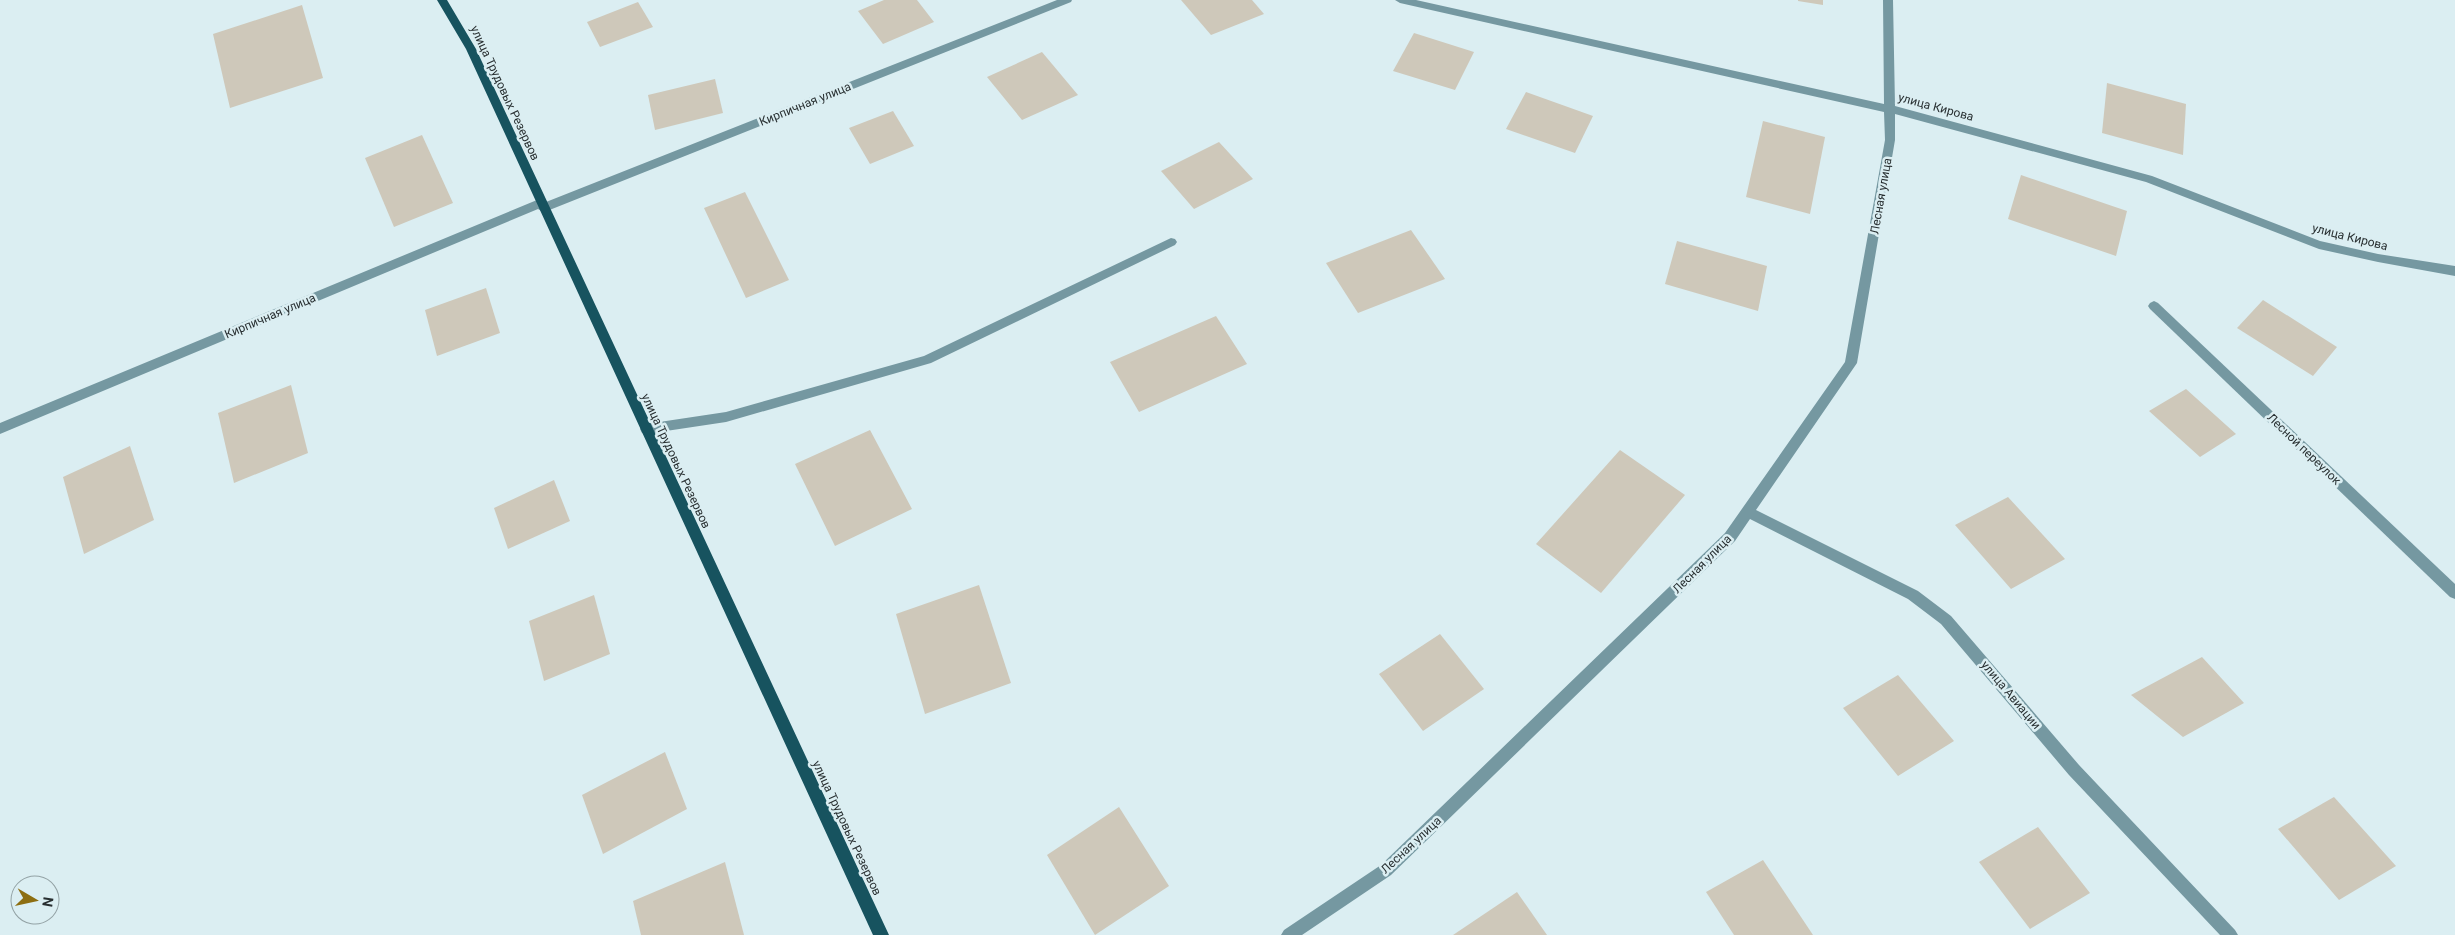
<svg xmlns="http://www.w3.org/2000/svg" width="2455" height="935" font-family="Roboto,sans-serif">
	<rect width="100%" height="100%" fill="#dbeef2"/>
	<g fill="#cec8ba">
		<path d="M884 0H917L934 22 883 44 858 11Z"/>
		<path d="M1181 0H1252L1264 14 1211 35Z"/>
		<path d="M1798 0H1823V5L1798 1Z"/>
		<path d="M638 2 653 27 600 47 587 22Z"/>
		<path d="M302 5 323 78 230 108 213 34Z"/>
		<path d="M1414 33 1474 52 1455 90 1393 71Z"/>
		<path d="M1042 52 1078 95 1022 120 987 77Z"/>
		<path d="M715 79 723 113 655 130 648 95Z"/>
		<path d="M2107 83 2186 104 2183 155 2102 133Z"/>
		<path d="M1526 92 1593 116 1575 153 1506 129Z"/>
		<path d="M893 111 914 146 870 164 849 128Z"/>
		<path d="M1763 121 1825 137 1810 214 1746 197Z"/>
		<path d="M422 135 453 203 394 227 365 158Z"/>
		<path d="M1219 142 1253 179 1194 209 1161 171Z"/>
		<path d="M2021 175 2127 211 2116 256 2008 219Z"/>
		<path d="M745 192 789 280 746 298 704 208Z"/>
		<path d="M1411 230 1445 279 1358 313 1326 263Z"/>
		<path d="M1677 241 1767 266 1758 311 1665 284Z"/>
		<path d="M486 288 500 333 437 356 425 310Z"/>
		<path d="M2263 300 2337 347 2313 376 2237 328Z"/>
		<path d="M1216 316 1247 364 1139 412 1110 362Z"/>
		<path d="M291 385 308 453 234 483 218 413Z"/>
		<path d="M2186 389 2236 434 2200 457 2149 411Z"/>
		<path d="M870 430 912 509 835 546 795 464Z"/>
		<path d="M130 446 154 520 84 554 63 477Z"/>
		<path d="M1620 450 1685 495 1601 593 1536 544Z"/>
		<path d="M554 480 570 521 508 549 494 508Z"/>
		<path d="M2008 497 2065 559 2011 589 1955 525Z"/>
		<path d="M979 585 1011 683 925 714 896 614Z"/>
		<path d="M594 595 610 654 544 681 529 621Z"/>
		<path d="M1440 634 1484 689 1423 731 1379 674Z"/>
		<path d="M2202 657 2244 703 2183 737 2131 695Z"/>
		<path d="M1898 675 1954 741 1898 776 1843 708Z"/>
		<path d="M665 752 687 809 603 854 582 795Z"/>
		<path d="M2334 797 2396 866 2339 900 2278 829Z"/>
		<path d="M1119 807 1169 886 1095 935 1047 855Z"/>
		<path d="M2038 827 2090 893 2030 929 1979 862Z"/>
		<path d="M1763 860 1813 935H1734L1706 892Z"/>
		<path d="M725 862 744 935H641L633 901Z"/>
		<path d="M1517 892 1547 935H1453Z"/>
	</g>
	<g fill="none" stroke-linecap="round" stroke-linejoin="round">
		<g fill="#7598a1" fill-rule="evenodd">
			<path d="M1057 0H1072L1071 2 547 211 543 212 538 209 0 434V423L537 200 541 199 546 202Z"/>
			<path d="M1395 0H1416L1884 104 1883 0H1893L1895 106 2152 176 2320 241 2378 254 2455 266V276L2378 262 2319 249 2146 182 1895 114V140L1857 363 1756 510 1918 591 1951 616 2079 765 2235 930 2238 935H2220L2069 775 1941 624 1908 599 1750 519 1735 541 1391 875 1302 935H1281L1284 930 1381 865 1725 533 1845 362 1885 140 1884 112 1400 3Z"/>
			<path d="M1171 238 1175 239 1177 242 1175 245 931 363 726 422 646 434 642 433 640 429 642 425 646 424 726 412 924 356Z"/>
			<path d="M2154 301 2158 303 2455 584V599L2450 597 2150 309 2148 306 2150 303Z"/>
		</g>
		<path fill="#17535f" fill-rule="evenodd" d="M437 0H447L476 49 889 935H873L466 49Z"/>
	</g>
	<g text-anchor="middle" stroke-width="5" stroke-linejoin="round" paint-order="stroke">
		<g font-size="12" fill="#282f31" stroke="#dbeef2">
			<text transform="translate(505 93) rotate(65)" y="4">улица Трудовых Резервов</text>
			<text transform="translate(805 104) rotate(-22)" y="4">Кирпичная улица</text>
			<text transform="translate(1936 107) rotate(15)" y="4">улица Кирова</text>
			<text transform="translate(1881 196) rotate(-80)" y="4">Лесная улица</text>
			<text transform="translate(2350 237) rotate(14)" y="4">улица Кирова</text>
			<text transform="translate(270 316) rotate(-23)" y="4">Кирпичная улица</text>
			<text transform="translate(2304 449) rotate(44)" y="4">Лесной переулок</text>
			<text transform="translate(676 461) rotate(65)" y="4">улица Трудовых Резервов</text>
			<text transform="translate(1702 564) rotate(-45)" y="4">Лесная улица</text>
			<text transform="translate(2011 695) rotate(50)" y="4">улица Авиации</text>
			<text transform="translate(847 828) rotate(65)" y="4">улица Трудовых Резервов</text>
			<text transform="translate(1411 845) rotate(-43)" y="4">Лесная улица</text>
		</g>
	</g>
	<g transform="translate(35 900) rotate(99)"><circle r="24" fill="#dbeef2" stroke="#93a2a5"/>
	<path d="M0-4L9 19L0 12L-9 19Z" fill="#8d6e11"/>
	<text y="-8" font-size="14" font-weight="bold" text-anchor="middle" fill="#282f31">N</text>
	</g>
</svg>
